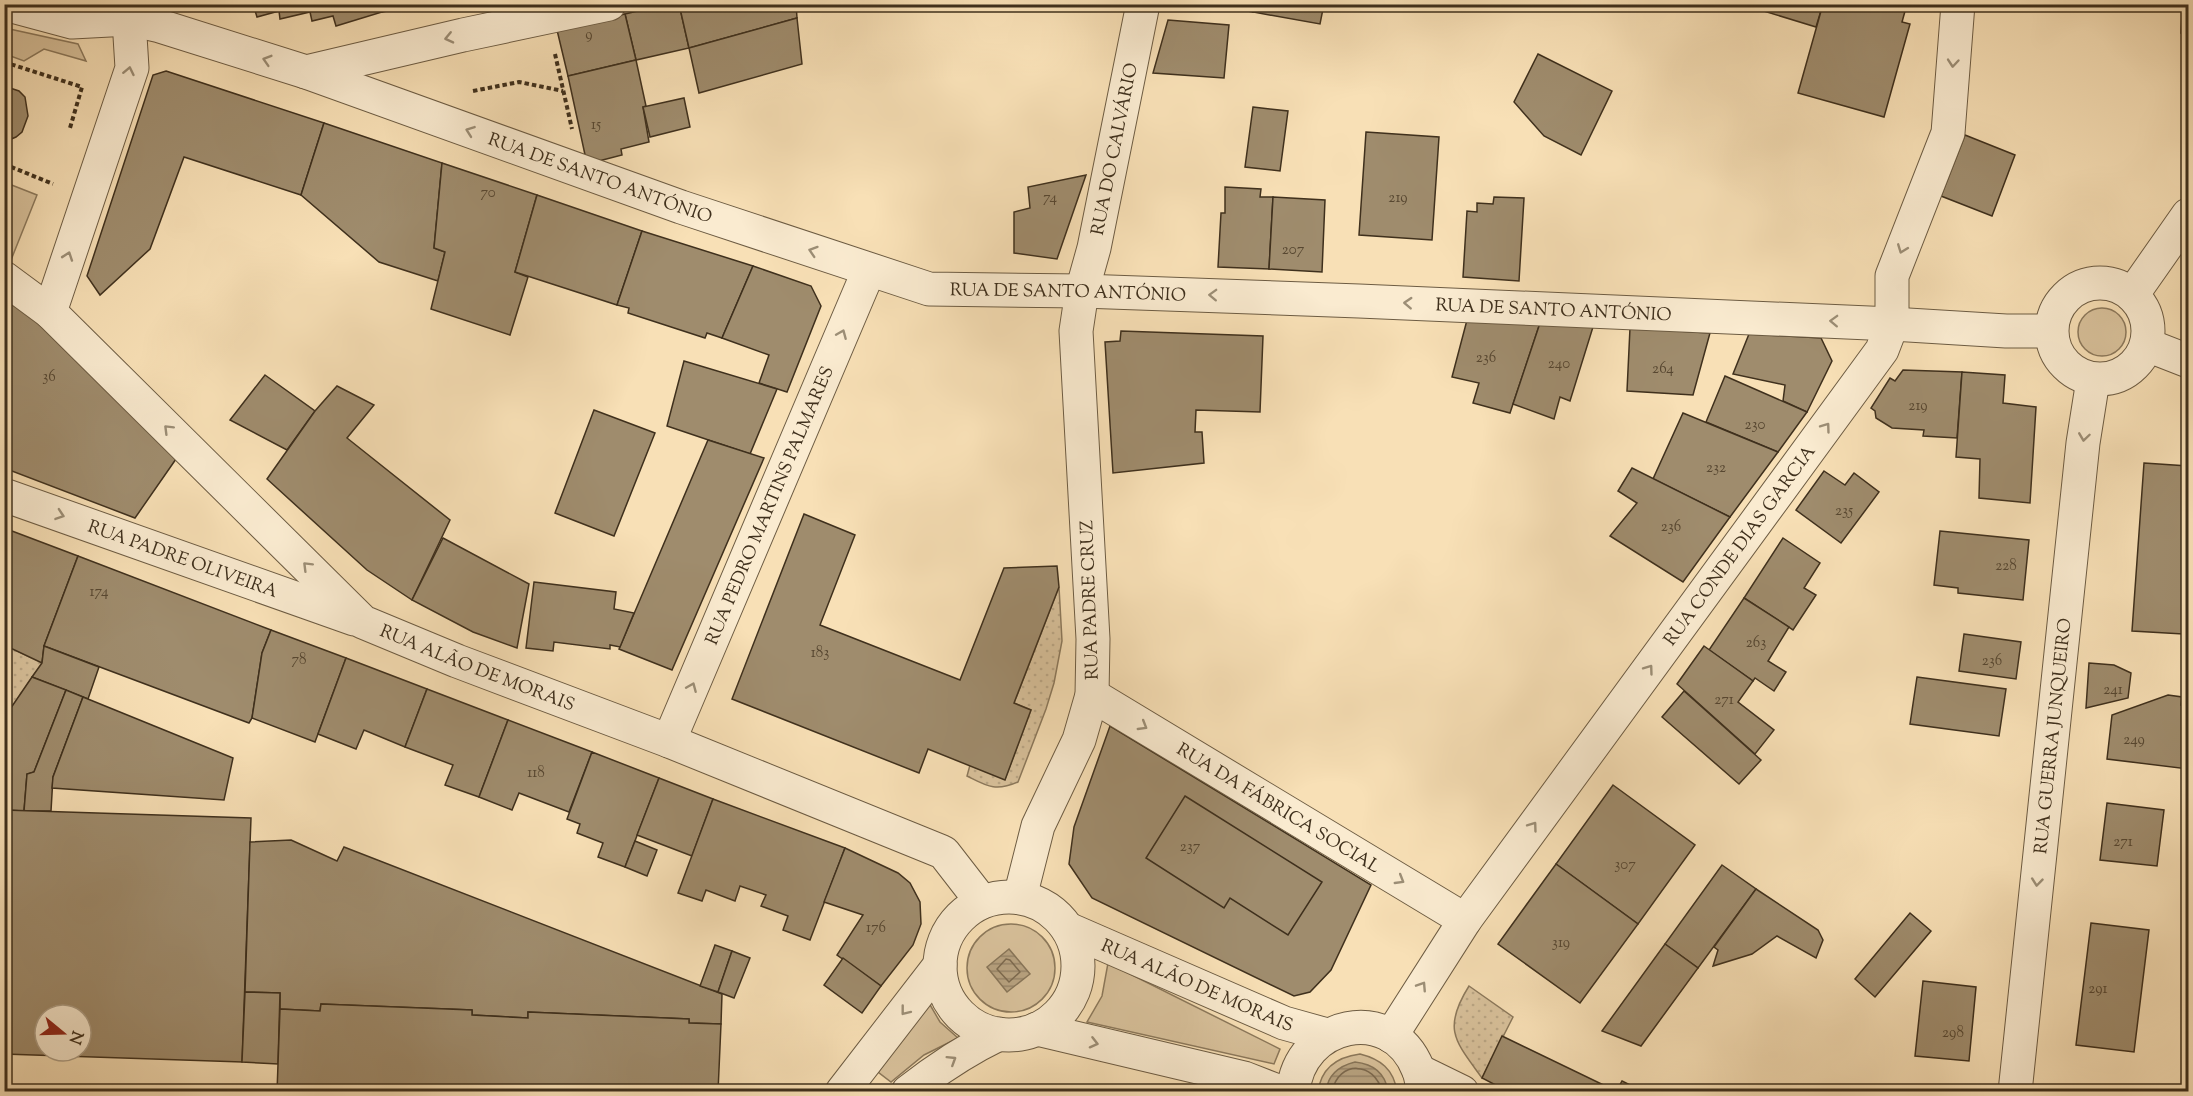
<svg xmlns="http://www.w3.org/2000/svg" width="2193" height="1096" font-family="'Sorts Mill Goudy',serif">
	<defs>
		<pattern id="garden-dots" width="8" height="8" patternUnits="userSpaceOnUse" patternTransform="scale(1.5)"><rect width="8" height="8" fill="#d9c29c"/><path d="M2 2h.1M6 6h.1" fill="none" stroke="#bba786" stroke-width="1.8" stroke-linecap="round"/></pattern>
		<pattern id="water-rules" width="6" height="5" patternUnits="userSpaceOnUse" patternTransform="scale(1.5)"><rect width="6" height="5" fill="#b9a482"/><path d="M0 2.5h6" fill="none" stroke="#98866a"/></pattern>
	</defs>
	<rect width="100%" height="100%" fill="#f8e0b6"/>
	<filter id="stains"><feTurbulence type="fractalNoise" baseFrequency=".00333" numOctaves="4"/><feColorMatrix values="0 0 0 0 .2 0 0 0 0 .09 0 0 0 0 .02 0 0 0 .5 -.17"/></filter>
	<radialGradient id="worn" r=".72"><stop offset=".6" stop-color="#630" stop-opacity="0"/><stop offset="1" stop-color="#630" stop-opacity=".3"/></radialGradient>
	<g fill="#d9c29c" stroke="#8c795c" stroke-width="1.5">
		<path d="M5 28 78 44 86 61 44 49 24 61 5 54Z"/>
		<path d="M4 182 37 195 9 265 5 262Z"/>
		<circle cx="2102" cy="332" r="24"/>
		<circle cx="1011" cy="968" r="44"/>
		<path d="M1108 963 1280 1049 1274 1064 1087 1022 1102 996Z"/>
		<path d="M929 1003 940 1022 958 1038 924 1055 891 1082 878 1072Z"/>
		<path d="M1360 1054C1380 1059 1394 1069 1397 1092H1318C1321 1068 1337 1057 1360 1054Z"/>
	</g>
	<g fill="url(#garden-dots)" stroke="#8c795c" stroke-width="1.5">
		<path d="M1059 587 1062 641 1054 683 1046 709 1018 782C995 792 987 786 967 776L970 765 1005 779 1031 710 1014 703Z"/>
		<path d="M5 645 42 663 5 718Z"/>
		<path d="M1469 986 1513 1017 1482 1078C1455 1041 1442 1029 1469 986Z"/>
	</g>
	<g fill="url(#water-rules)" stroke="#88765a" stroke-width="1.5">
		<path d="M1009 949 1030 974 1007 992 987 967Z"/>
		<path d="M1355 1062C1374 1064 1385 1073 1388 1091H1326C1328 1074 1339 1066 1355 1062Z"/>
	</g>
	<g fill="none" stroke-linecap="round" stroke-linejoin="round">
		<g stroke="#7c6a50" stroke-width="1.5">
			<path d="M1006 959 1010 960 1020 972 1009 982 997 969Z"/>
			<path d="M1332 1092C1338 1060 1375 1061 1382 1092"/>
		</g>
	</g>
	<g fill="#9f8c6d" stroke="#3f301d" stroke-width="1.5" fill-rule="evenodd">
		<path d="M253 4H381L382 12 336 26 333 16 312 21 310 12 280 19 279 11 257 17Z"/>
		<path d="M381 4H420L382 12Z"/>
		<path d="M667 4H679L689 48 636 60 625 14Z"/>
		<path d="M679 4H796L797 18 689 48Z"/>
		<path d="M1215 4H1254L1253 12Z"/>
		<path d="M1254 4H1324L1320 24 1253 12Z"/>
		<path d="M1741 4H1823L1816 27Z"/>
		<path d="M1823 4H1907L1902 22 1910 24 1884 117 1798 93Z"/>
		<path d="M2188 11V34L2181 33 2182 13Z"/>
		<path d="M625 14 636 60 568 76 557 30Z"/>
		<path d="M797 18 802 64 699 93 689 48Z"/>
		<path d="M1168 20 1229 25 1224 78 1153 73Z"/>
		<path d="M1538 54 1612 91 1581 155 1544 136 1514 102Z"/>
		<path d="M636 60 646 106 643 107 649 142 621 149 622 155 587 164 568 76Z"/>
		<path d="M166 71 324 123 301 195 184 157 150 249 100 295 87 276 153 75Z"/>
		<path d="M4 86 19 91 25 97 28 116 22 132 16 137 4 142Z"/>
		<path d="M684 98 690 127 650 137 643 107Z"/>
		<path d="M1253 107 1288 111 1280 171 1245 167Z"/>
		<path d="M324 123 442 163 434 248 445 252 438 281 379 262 301 195Z"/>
		<path d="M1366 132 1439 137 1432 240 1359 235Z"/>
		<path d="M1965 135 2015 155 1992 216 1941 196Z"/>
		<path d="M442 163 537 195 515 272 528 277 510 335 431 309 445 252 434 248Z"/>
		<path d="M1086 175 1057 259 1014 253V212L1030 208 1028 187Z"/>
		<path d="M1225 187 1261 189 1260 197H1273L1269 269 1218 267 1221 213H1225Z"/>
		<path d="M537 195 642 231 617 305 515 272Z"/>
		<path d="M1273 197 1325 200 1322 272 1269 269Z"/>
		<path d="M1494 197 1524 198 1519 281 1463 277 1467 211 1477 212V203L1493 204Z"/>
		<path d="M642 231 753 266 722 338 707 333 705 338 628 313 629 308 617 305Z"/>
		<path d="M753 266 811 286 821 306 787 392 759 383 769 355 722 338Z"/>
		<path d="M6 291 176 459 135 518 4 468V293Z"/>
		<path d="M1467 320 1540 323 1510 413 1473 403 1479 383 1452 377Z"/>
		<path d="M1540 323 1593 327 1570 401 1560 397 1554 419 1513 404Z"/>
		<path d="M1630 328 1710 333 1693 395 1627 391Z"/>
		<path d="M1121 331 1263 336 1260 412 1196 410 1195 432H1202L1204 463 1113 473 1105 342 1120 341Z"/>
		<path d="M1749 334 1821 338 1832 361 1807 412 1783 401 1785 385 1733 374Z"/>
		<path d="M684 361 777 389 750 454 667 426Z"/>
		<path d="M1903 370 1962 372 1957 438 1923 436 1924 430 1892 428 1876 418 1875 411 1871 408 1890 378 1895 381Z"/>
		<path d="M1962 372 2005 375 2003 403 2036 407 2030 503 1979 498 1980 459 1956 457Z"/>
		<path d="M265 375 315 411 287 450 230 420Z"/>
		<path d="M1725 376 1807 412 1778 452 1706 422Z"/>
		<path d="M337 386 374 405 347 438 450 520 412 600 367 570 267 479 315 411Z"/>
		<path d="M594 410 655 433 614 536 555 513Z"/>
		<path d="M1683 413 1778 452 1730 517 1653 479Z"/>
		<path d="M708 440 764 458 672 670 619 649Z"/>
		<path d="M2144 463 2188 466V562L2183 634 2132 631Z"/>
		<path d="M1632 468 1730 517 1683 582 1610 536 1637 503 1618 491Z"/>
		<path d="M1824 471 1845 485 1854 473 1879 492 1841 543 1796 510Z"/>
		<path d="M804 514 855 535 820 625 960 680 1004 568 1057 566 1059 587 1014 703 1031 710 1005 780 928 749 919 773 732 699Z"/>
		<path d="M4 528 78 556 44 646 42 663 4 645Z"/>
		<path d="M1940 531 2029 540 2023 600 1958 593V588L1934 585Z"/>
		<path d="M443 538 529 584 517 648 473 632 412 600Z"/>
		<path d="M1783 538 1820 563 1804 588 1816 595 1793 630 1744 598Z"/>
		<path d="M78 556 271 630 262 653 252 718 249 723 44 646Z"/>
		<path d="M534 582 616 592 614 609 634 613 620 647 610 645V649L554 642 553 651 526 648Z"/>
		<path d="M1744 598 1789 627 1768 661 1786 672 1774 691 1755 678 1753 681 1709 650Z"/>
		<path d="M271 630 346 658 315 742 252 718 262 653Z"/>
		<path d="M1964 634 2021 642 2016 679 1959 671Z"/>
		<path d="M44 646 99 667 88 699 32 677 42 663Z"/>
		<path d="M1704 646 1753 681 1738 702 1774 730 1755 754 1677 684Z"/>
		<path d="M346 658 427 689 405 747 364 730 356 749 318 734Z"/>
		<path d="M2089 663 2114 665 2131 673 2128 698 2086 708Z"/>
		<path d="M32 677 66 690 34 772 27 774 24 811 4 810V718Z"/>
		<path d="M1917 677 2006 689 1999 736 1910 724Z"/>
		<path d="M427 689 508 720 479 797 445 785 453 765 405 747Z"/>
		<path d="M66 690 83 697 53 777 51 811H24L27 774 34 772Z"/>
		<path d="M1684 691 1761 760 1739 784 1662 717Z"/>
		<path d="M2168 695 2182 697 2181 705 2188 706V769L2107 759 2112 715Z"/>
		<path d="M83 697 233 758 224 800 52 788 53 777Z"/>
		<path d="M508 720 592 752 569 812 519 793 512 810 479 797Z"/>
		<path d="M1110 726 1371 885 1331 970 1310 992 1294 996 1092 898 1069 864 1074 827Z"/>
		<path d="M592 752 659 778 625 867 598 857 603 843 577 833 580 824 567 819Z"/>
		<path d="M659 778 713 799 692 856 637 835Z"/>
		<path d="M1613 785 1695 845 1638 924 1556 864Z"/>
		<path d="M1185 796 1322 882 1288 935 1230 898 1224 908 1146 858Z"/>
		<path d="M713 799 845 848 810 940 783 930 788 916 761 906 766 895 740 886 735 901 706 890 702 901 678 893Z"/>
		<path d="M2107 803 2164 810 2157 866 2100 860Z"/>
		<path d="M4 810 251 818 242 1062 4 1054ZM45 1015H81V1051H45Z"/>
		<path d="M291 840 337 861 344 847 722 994 721 1024 689 1023V1019L528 1012V1018L472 1015V1010L321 1004 320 1011 280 1009V993L245 992 250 842Z"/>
		<path d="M635 841 657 850 647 876 625 867Z"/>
		<path d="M845 848 898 873 910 883 920 902 921 924 913 945 881 986 837 955 863 915 824 902Z"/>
		<path d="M1556 864 1638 924 1580 1003 1498 944Z"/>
		<path d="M1722 865 1756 889 1698 968 1665 944Z"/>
		<path d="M1756 889 1818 930 1823 940 1816 958 1777 936 1752 954 1713 966 1718 950 1714 947Z"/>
		<path d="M1910 913 1931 931 1875 997 1855 979Z"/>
		<path d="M2091 923 2149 930 2134 1052 2076 1045Z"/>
		<path d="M1665 944 1698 968 1641 1046 1602 1031Z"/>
		<path d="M715 945 732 951 718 992 700 986Z"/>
		<path d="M732 951 750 958 734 998 718 992Z"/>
		<path d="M843 958 881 986 862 1013 824 985Z"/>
		<path d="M1923 981 1976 987 1969 1061 1915 1056Z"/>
		<path d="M245 992 280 993 278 1064 242 1062Z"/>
		<path d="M321 1004 472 1010V1015L528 1018V1012L689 1019V1023L721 1024 718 1092H277L280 1009 320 1011Z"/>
		<path d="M1502 1036 1616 1091V1092H1509L1482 1078Z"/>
		<path d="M1622 1081 1644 1092H1616Z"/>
	</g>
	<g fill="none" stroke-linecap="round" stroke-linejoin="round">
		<g stroke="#6d5c43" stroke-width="35">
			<g id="minor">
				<path id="s1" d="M5 4 72 22 129 19 160 26 306 72 681 207 929 289 1082 291 1359 301 1892 324 2006 331H2051"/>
				<path d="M306 72 463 35 609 4"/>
				<path id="s2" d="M4 278 50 312 363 622 457 661 669 741 940 851 944 853 982 902"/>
				<circle cx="2100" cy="331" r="48"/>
				<path d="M2132 295 2188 215"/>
				<path d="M50 312 132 68 128 4"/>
				<path d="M2147 345 2188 361"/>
				<path id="s3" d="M4 495 354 619"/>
				<path id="s4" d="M1092 695 1465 920"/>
				<path id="s5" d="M669 741 869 270"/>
				<path id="s6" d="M1020 897 1038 826 1079 740 1092 695 1093 639 1076 331 1082 291 1094 248 1143 4"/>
				<circle cx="1009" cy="966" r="69"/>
				<path id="s7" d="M1068 929 1284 1023 1327 1035"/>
				<path d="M1037 1029 1244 1078 1280 1092"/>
				<path id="s8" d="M1391 1036 1465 920 1882 350 1892 324V276L1948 133 1958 4"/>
				<path d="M1419 1071 1462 1092"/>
				<path d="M842 1092 940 965"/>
				<path d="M908 1092C937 1069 966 1050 999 1034"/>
				<path d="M1293 1092C1299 1022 1391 1001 1418 1069 1421 1075 1422 1084 1423 1092"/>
				<path id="s9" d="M2015 1092 2083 443 2093 380"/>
			</g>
		</g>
		<g stroke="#3f301d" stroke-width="4" stroke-dasharray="4.5 3" stroke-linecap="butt">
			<path d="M555 54 572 129"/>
			<path d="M4 62 82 87 70 128"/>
			<path d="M473 91 519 82 563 91"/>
			<path d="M4 164 53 184"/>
		</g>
		<use href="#minor" stroke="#faebd0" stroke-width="33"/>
	</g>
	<defs><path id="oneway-chevron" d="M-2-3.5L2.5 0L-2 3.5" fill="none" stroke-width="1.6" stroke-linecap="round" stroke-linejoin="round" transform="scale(1.5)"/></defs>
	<g stroke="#9c8e76">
		<use href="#oneway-chevron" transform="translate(449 38) rotate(167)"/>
		<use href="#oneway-chevron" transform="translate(267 60) rotate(-163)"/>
		<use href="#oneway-chevron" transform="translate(1953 63) rotate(95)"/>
		<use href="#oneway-chevron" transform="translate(129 71) rotate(-78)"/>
		<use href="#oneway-chevron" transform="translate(470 131) rotate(-160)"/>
		<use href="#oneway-chevron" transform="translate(1902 249) rotate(111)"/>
		<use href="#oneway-chevron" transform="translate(813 251) rotate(-162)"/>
		<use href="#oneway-chevron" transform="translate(68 256) rotate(-71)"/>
		<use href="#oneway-chevron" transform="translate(1213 295) rotate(-178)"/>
		<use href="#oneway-chevron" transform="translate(1408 303) rotate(-177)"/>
		<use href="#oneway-chevron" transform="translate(1834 321) rotate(-178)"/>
		<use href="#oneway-chevron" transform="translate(842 334) rotate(-67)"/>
		<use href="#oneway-chevron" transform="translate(1826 427) rotate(-54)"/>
		<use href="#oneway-chevron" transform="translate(168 429) rotate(-135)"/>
		<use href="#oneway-chevron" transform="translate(2084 437) rotate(98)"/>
		<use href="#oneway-chevron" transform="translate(60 515) rotate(19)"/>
		<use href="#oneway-chevron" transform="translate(307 566) rotate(-135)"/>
		<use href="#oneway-chevron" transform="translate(1649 669) rotate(-54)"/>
		<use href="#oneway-chevron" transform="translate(692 687) rotate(-67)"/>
		<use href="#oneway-chevron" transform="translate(1143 726) rotate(31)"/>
		<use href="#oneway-chevron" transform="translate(1533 826) rotate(-54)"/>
		<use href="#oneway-chevron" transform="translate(1400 880) rotate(31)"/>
		<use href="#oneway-chevron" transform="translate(2037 882) rotate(96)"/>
		<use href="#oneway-chevron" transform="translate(1422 986) rotate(-57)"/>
		<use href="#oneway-chevron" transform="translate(905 1011) rotate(128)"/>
		<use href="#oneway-chevron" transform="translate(1094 1043) rotate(14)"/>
		<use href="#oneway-chevron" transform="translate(952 1060) rotate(-32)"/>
	</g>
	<g text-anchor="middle" stroke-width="4.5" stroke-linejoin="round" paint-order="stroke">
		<g font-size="15" fill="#574731">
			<text x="589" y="39">9</text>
			<text x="596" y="129">15</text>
			<text x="488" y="197">70</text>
			<text x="1050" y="202">74</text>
			<text x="1398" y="202">219</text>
			<text x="1293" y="254">207</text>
			<text x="1486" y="362">236</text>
			<text x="1559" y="368">240</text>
			<text x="1663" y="373">264</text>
			<text x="49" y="381">36</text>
			<text x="1918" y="410">219</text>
			<text x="1755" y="429">230</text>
			<text x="1716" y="472">232</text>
			<text x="1844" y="515">235</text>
			<text x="1671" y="531">236</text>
			<text x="2006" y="570">228</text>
			<text x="99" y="596">174</text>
			<text x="1756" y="647">263</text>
			<text x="820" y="657">183</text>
			<text x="299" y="664">78</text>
			<text x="1992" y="665">236</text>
			<text x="2113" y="694">241</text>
			<text x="1724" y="704">271</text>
			<text x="2134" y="744">249</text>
			<text x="536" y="777">118</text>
			<text x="2123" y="846">271</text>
			<text x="1190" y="851">237</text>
			<text x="1625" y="869">307</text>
			<text x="876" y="932">176</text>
			<text x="1561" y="947">319</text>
			<text x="2098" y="993">291</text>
			<text x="1953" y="1037">298</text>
		</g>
		<g font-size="18" fill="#3f301d" stroke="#faebd0">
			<text dy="6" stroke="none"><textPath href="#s6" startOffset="766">RUA DO CALVÁRIO</textPath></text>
			<text dy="6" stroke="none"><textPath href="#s1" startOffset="624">RUA DE SANTO ANTÓNIO</textPath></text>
			<text dy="6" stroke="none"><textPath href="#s1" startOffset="1110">RUA DE SANTO ANTÓNIO</textPath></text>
			<text dy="6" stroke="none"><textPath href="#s1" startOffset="1596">RUA DE SANTO ANTÓNIO</textPath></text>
			<text dy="6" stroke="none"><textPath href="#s5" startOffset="256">RUA PEDRO MARTINS PALMARES</textPath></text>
			<text dy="6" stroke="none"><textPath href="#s8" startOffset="602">RUA CONDE DIAS GARCIA</textPath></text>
			<text dy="6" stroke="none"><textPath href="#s3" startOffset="190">RUA PADRE OLIVEIRA</textPath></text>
			<text transform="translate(1089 600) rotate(-92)" y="6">RUA PADRE CRUZ</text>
			<text dy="6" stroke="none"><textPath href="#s2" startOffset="621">RUA ALÃO DE MORAIS</textPath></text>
			<text dy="6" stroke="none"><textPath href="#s9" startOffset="358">RUA GUERRA JUNQUEIRO</textPath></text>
			<text dy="6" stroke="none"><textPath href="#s4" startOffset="218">RUA DA FÁBRICA SOCIAL</textPath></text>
			<text dy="6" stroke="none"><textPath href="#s7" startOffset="141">RUA ALÃO DE MORAIS</textPath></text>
		</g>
	</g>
	<rect width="2193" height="1096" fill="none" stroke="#f8e0b6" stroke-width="24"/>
	<rect x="6" y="6" width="2181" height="1084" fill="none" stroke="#3f301d" stroke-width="3"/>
	<rect x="12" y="12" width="2169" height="1072" fill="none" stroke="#3f301d" stroke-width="1.5"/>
	<g transform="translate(63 1033) rotate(109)"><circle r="28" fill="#faebd0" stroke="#afa088" stroke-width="1.5"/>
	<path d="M0-4.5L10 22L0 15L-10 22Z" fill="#8f2418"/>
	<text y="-9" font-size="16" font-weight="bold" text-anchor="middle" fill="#3f301d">N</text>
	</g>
	<rect width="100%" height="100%" filter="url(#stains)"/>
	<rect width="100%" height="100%" fill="url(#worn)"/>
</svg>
